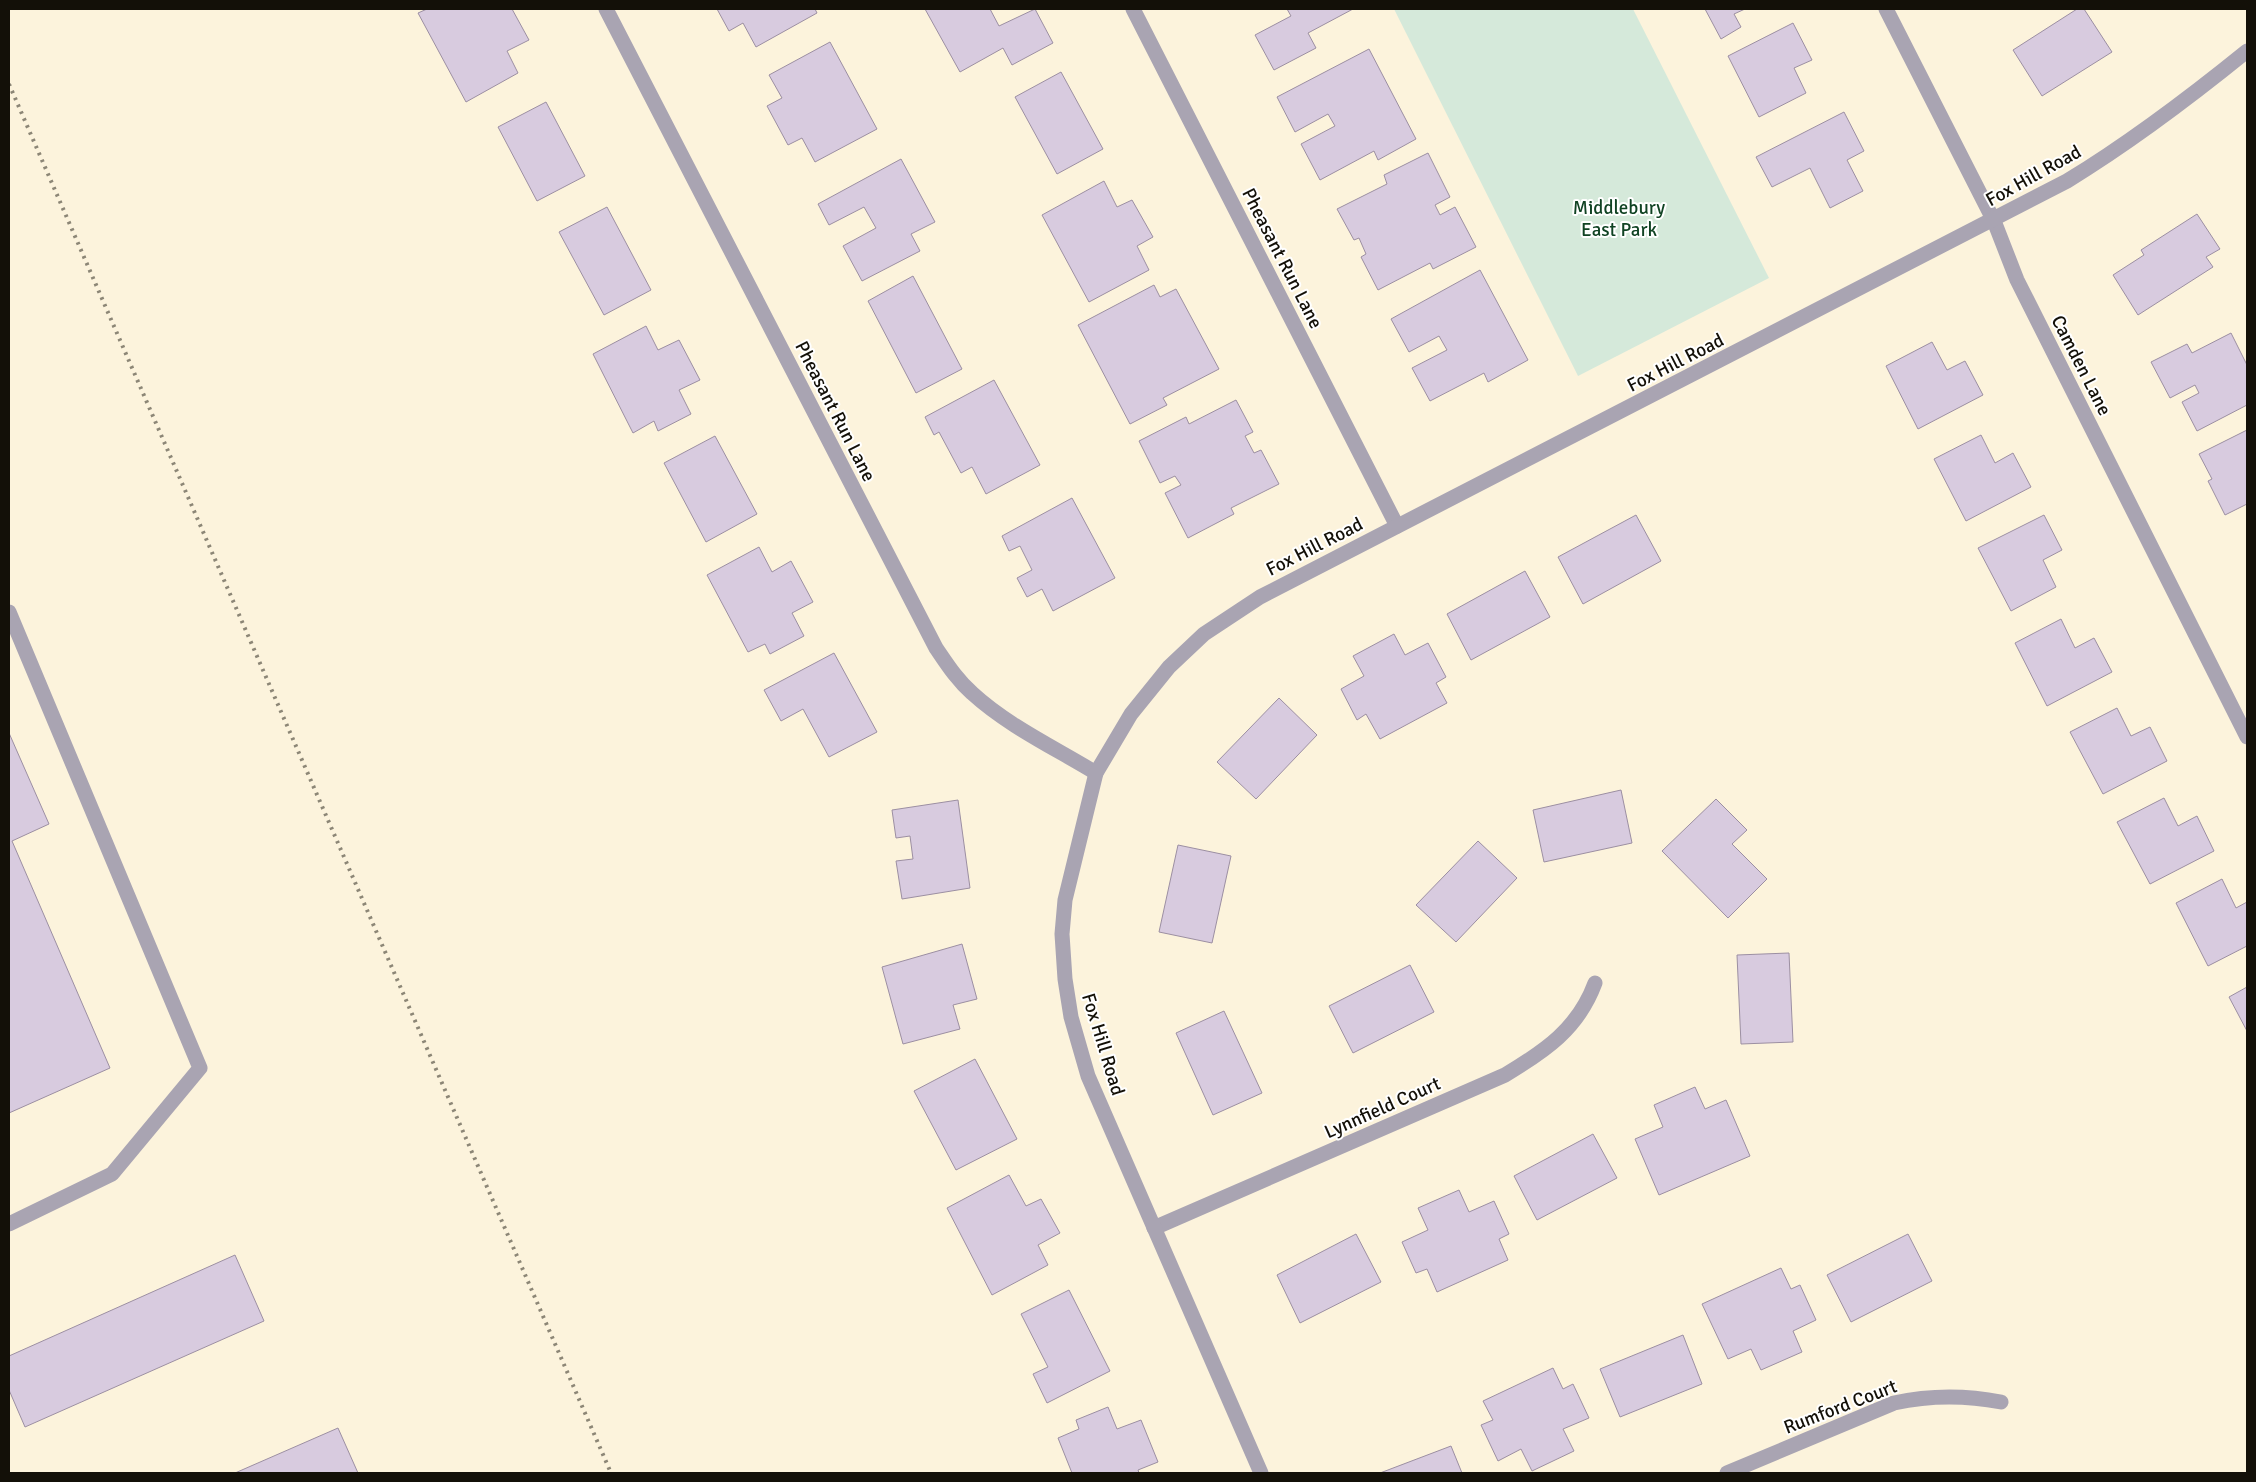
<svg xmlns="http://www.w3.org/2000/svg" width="2256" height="1482" font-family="Signika,sans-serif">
	<rect width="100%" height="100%" fill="#fcf3dc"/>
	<path fill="#d5e9da" d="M1394 9H1633L1769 278 1578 376Z"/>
	<g fill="#d8cbdf" stroke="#9c8fa2">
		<path d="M427 9H512L529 40 507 51 518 73 466 102 418 13Z"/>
		<path d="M717 9H815L817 13 756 47 743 23 729 31Z"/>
		<path d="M925 9H990L999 26 1035 9 1053 43 1012 65 1003 48 960 72Z"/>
		<path d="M1287 9H1353L1308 33 1316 48 1274 70 1255 35 1291 16Z"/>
		<path d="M1705 9H1745L1734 14 1741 27 1721 39Z"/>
		<path d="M2077 9H2084L2112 52 2042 96 2013 50Z"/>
		<path d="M1793 23 1812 60 1794 68 1806 93 1759 117 1728 56Z"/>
		<path d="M830 42 877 129 815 162 802 138 788 145 767 106 782 98 769 75Z"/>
		<path d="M1369 49 1416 139 1378 160 1374 151 1320 180 1301 144 1335 126 1328 114 1295 132 1277 97Z"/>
		<path d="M1061 72 1103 149 1057 174 1015 97Z"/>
		<path d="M546 102 585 176 537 201 498 127Z"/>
		<path d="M1844 112 1864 151 1847 160 1863 191 1830 208 1810 168 1772 187 1756 157Z"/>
		<path d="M1428 153 1450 197 1435 205 1440 215 1455 207 1476 247 1433 269 1430 263 1378 290 1361 257 1366 254 1359 238 1354 240 1337 209 1387 184 1384 175Z"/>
		<path d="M901 159 935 222 911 234 920 251 862 281 843 246 876 228 864 207 829 225 818 204Z"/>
		<path d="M1104 181 1117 207 1132 200 1153 237 1137 246 1149 270 1089 302 1042 215Z"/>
		<path d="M607 207 651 290 604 315 559 232Z"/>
		<path d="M2197 214 2220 249 2206 257 2213 267 2138 315 2113 275 2144 255 2141 250Z"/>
		<path d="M1480 270 1528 360 1488 382 1484 373 1430 401 1412 368 1447 350 1439 336 1409 352 1391 319Z"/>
		<path d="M913 276 962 369 916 393 868 301Z"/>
		<path d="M1154 285 1160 297 1176 289 1219 369 1163 398 1167 405 1130 424 1078 325Z"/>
		<path d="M646 326 658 350 679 340 700 380 679 390 691 414 658 431 654 421 633 433 593 354Z"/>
		<path d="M2231 333 2247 365V405L2197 431 2182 402 2199 393 2195 385 2170 398 2151 362 2187 344 2192 353Z"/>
		<path d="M1932 342 1947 370 1965 361 1983 395 1918 429 1886 366Z"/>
		<path d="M994 380 1040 465 986 494 972 467 961 473 939 432 934 435 925 417Z"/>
		<path d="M1236 400 1253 432 1245 436 1254 453 1261 450 1279 484 1231 508 1234 514 1188 538 1165 493 1181 485 1175 476 1160 483 1139 441 1186 417 1189 424Z"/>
		<path d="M2247 430V504L2225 515 2208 481 2212 479 2199 454Z"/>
		<path d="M1981 435 1995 463 2013 453 2031 487 1966 521 1934 459Z"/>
		<path d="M715 436 757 514 706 542 664 463Z"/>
		<path d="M1072 498 1115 578 1053 611 1042 589 1027 597 1017 578 1032 570 1020 546 1009 551 1002 536Z"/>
		<path d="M1636 515 1661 561 1583 604 1558 557Z"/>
		<path d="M2044 515 2062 550 2043 560 2056 587 2011 611 1978 548Z"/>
		<path d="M759 547 772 572 791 561 813 602 792 613 804 636 770 654 765 644 748 652 707 575Z"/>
		<path d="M1525 571 1550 617 1471 660 1447 614Z"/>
		<path d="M2061 619 2075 648 2094 638 2112 672 2047 706 2015 643Z"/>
		<path d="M1394 634 1405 655 1428 643 1446 677 1436 683 1447 703 1380 739 1366 714 1357 720 1341 689 1364 676 1353 656Z"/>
		<path d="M834 653 877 732 829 757 803 709 781 721 764 690Z"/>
		<path d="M1279 698 1317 735 1256 799 1217 762Z"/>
		<path d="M2117 708 2131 736 2150 727 2167 761 2103 794 2070 732Z"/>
		<path d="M9 733 49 824 12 841 110 1068 9 1113Z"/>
		<path d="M1621 790 1632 843 1544 862 1533 810Z"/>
		<path d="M2164 798 2178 826 2197 816 2214 851 2150 884 2117 822Z"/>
		<path d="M1716 799 1747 830 1732 844 1767 879 1728 918 1662 851Z"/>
		<path d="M958 800 970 888 902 899 896 861 913 859 910 836 896 838 892 810Z"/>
		<path d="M1478 841 1517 878 1456 942 1416 905Z"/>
		<path d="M1178 845 1231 856 1212 943 1159 932Z"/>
		<path d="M2222 879 2236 908 2247 902V946L2208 966 2176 903Z"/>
		<path d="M962 944 977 999 953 1005 960 1029 903 1044 882 967Z"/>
		<path d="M1789 953 1793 1042 1741 1044 1737 955Z"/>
		<path d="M1410 965 1434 1012 1353 1053 1329 1006Z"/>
		<path d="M2247 987V1031L2229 997Z"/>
		<path d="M1224 1011 1262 1093 1213 1115 1176 1033Z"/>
		<path d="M975 1059 1017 1139 956 1170 914 1091Z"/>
		<path d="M1695 1087 1705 1109 1726 1100 1750 1156 1659 1195 1635 1139 1663 1127 1654 1105Z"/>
		<path d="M1593 1134 1617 1178 1537 1220 1514 1176Z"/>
		<path d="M1009 1175 1026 1206 1041 1199 1060 1233 1038 1245 1048 1265 992 1295 947 1208Z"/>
		<path d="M1459 1190 1469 1212 1494 1201 1509 1234 1499 1239 1508 1260 1437 1292 1427 1269 1416 1273 1402 1242 1428 1230 1418 1208Z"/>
		<path d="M1356 1234 1381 1282 1300 1323 1277 1275Z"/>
		<path d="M1908 1234 1932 1281 1851 1322 1827 1275Z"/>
		<path d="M235 1255 264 1321 25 1427 9 1390V1356Z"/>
		<path d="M1781 1268 1791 1289 1800 1285 1816 1320 1793 1331 1802 1352 1761 1370 1751 1349 1728 1359 1702 1304Z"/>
		<path d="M1069 1290 1110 1371 1047 1403 1033 1374 1048 1367 1021 1314Z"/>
		<path d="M1683 1335 1702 1384 1620 1417 1600 1369Z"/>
		<path d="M1553 1368 1563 1389 1573 1384 1589 1418 1563 1429 1574 1451 1532 1471 1521 1449 1498 1461 1481 1425 1493 1420 1483 1401Z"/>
		<path d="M1108 1407 1117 1429 1141 1420 1158 1462 1138 1470 1139 1473H1072L1058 1438 1079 1429 1076 1420Z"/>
		<path d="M338 1428 358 1473H235Z"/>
		<path d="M1451 1446 1462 1473H1380Z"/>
	</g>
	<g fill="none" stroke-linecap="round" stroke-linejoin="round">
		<path stroke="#a9a4b2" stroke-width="15" d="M9 612 200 1068 112 1174 9 1224"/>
		<g stroke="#a9a4b2" stroke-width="15">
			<path d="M606 9 936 648C947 664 957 680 972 693 1008 726 1055 748 1096 773"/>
			<path d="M1133 9 1397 526"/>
			<path d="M1886 9 1994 221 2017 280 2247 737"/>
			<path d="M1154 1228 1505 1075C1545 1051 1578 1029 1595 983"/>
			<path d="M1261 1473 1088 1076 1071 1017 1065 979 1062 934 1065 900 1096 773 1131 714 1169 667 1204 634 1260 597 2067 181C2131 142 2189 98 2247 51"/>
			<path d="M1727 1473 1894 1403C1930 1395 1965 1395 2001 1402"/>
		</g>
		<path stroke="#8c8676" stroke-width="4" stroke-dasharray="2.5 5" stroke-linecap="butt" d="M9 84 611 1473"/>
	</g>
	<g text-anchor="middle" stroke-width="4" stroke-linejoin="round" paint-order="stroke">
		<g font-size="19" fill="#131008" stroke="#fff">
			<text transform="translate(2033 175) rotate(-29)" y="7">Fox Hill Road</text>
			<text transform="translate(1283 258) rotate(63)" y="7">Pheasant Run Lane</text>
			<text transform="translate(1675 362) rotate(-27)" y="7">Fox Hill Road</text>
			<text transform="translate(2082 365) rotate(63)" y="7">Camden Lane</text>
			<text transform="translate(836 411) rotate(63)" y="7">Pheasant Run Lane</text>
			<text transform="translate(1314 546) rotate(-27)" y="7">Fox Hill Road</text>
			<text transform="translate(1104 1044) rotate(73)" y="7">Fox Hill Road</text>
			<text transform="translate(1382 1107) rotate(-24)" y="7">Lynnfield Court</text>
			<text transform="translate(1840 1406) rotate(-21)" y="7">Rumford Court</text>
		</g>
		<g font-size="19" fill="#104323" stroke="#fff">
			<text x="1619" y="214">Middlebury<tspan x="1619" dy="22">East Park</tspan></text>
		</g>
	</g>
	<rect width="2256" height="1482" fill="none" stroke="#131008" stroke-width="20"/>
</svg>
